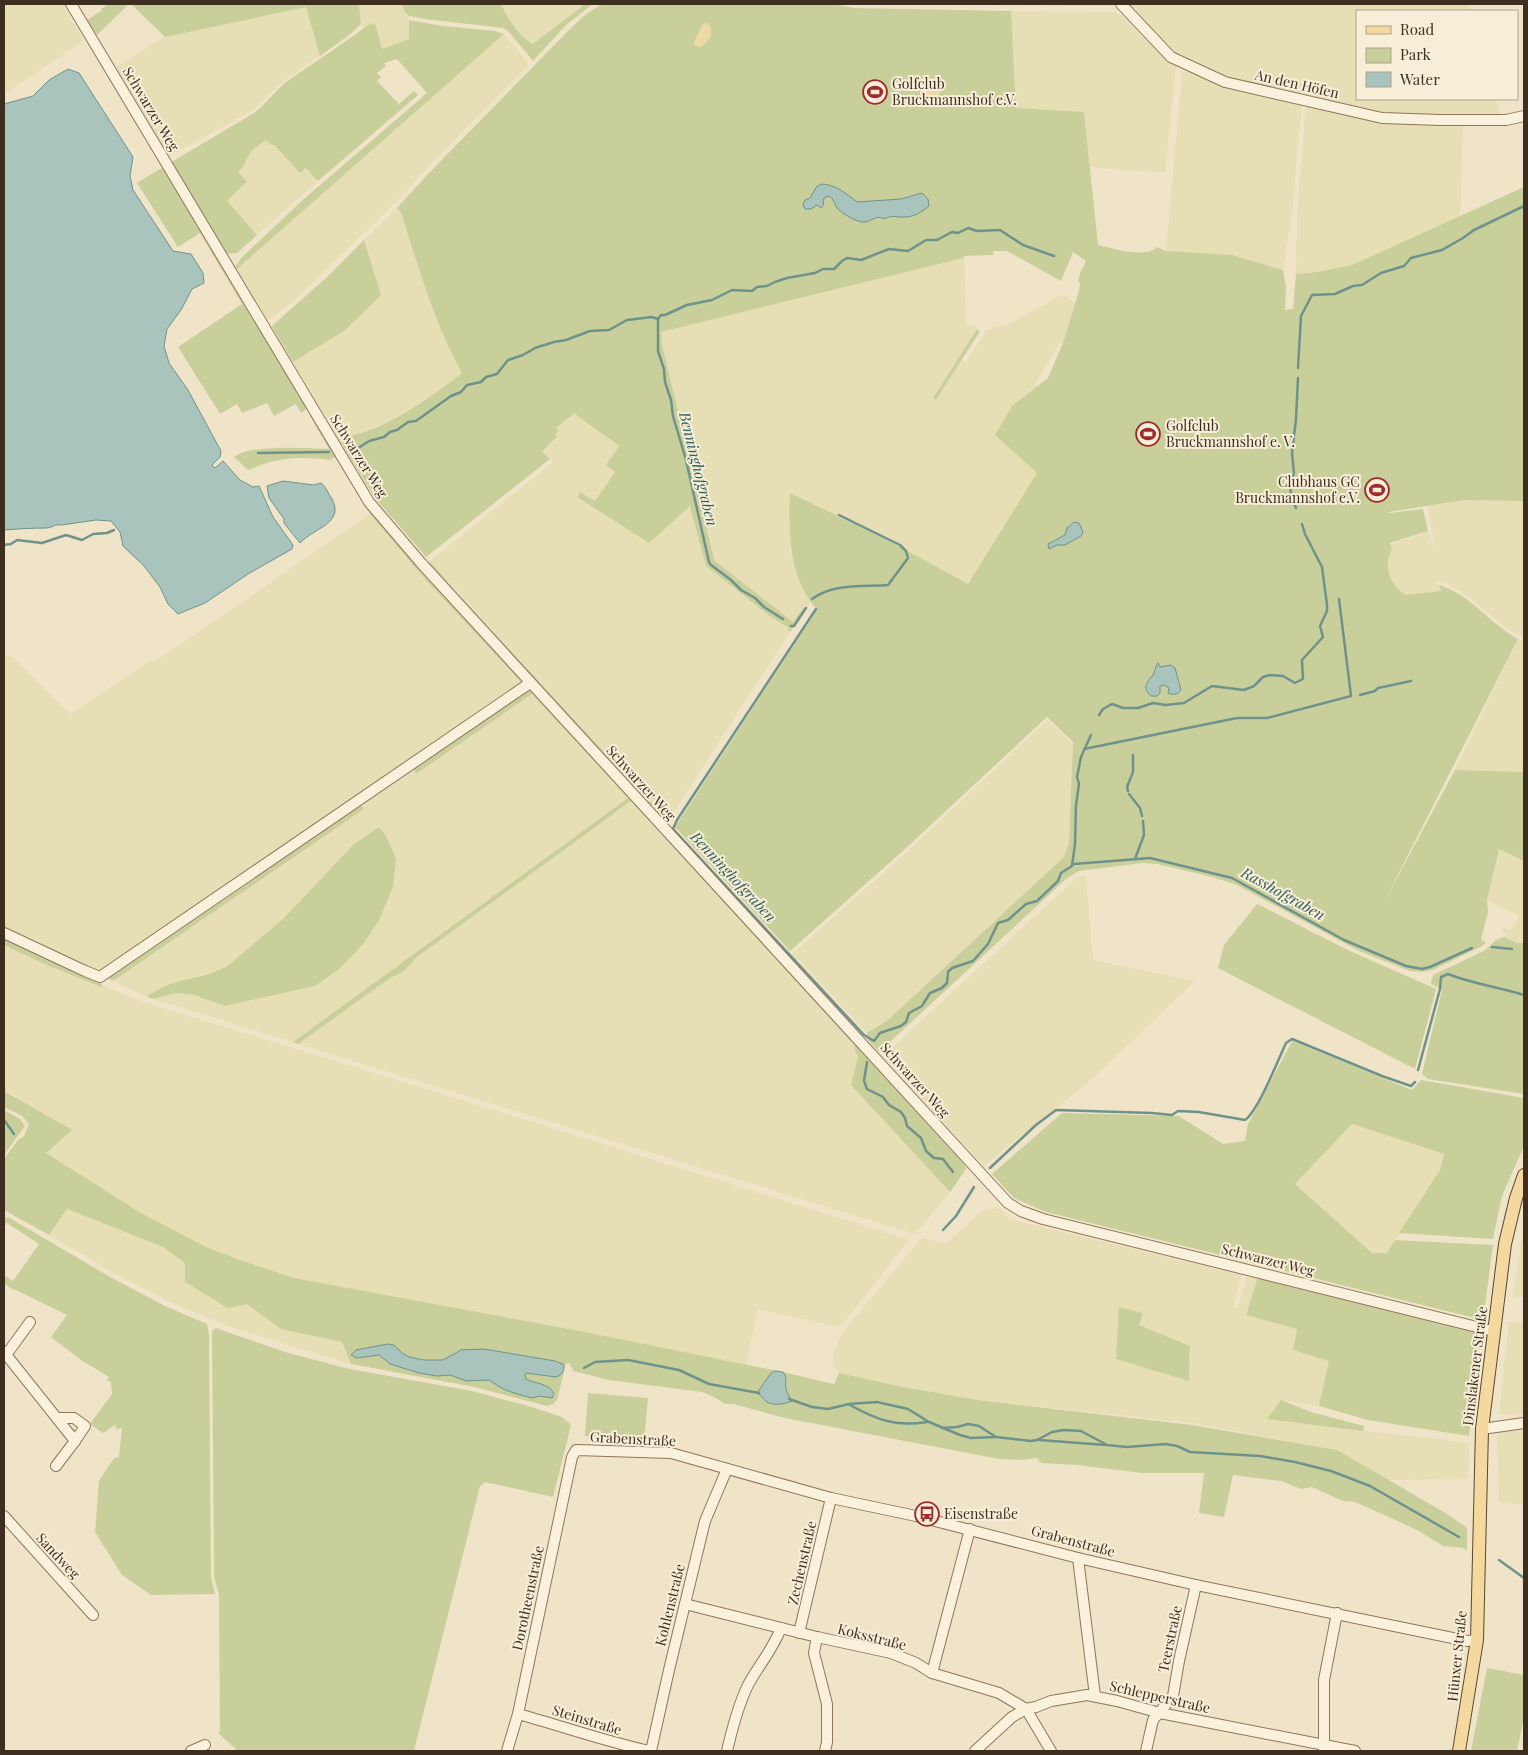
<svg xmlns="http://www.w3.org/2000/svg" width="1528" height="1755" font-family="'Playfair Display',serif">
	<rect width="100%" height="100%" fill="#f0e4c8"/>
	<g fill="#e6deb5" fill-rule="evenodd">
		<path d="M4 4H62L84 40 4 94Z"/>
		<path d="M359 4H401L405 12 409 16 410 39 382 49 368 25 362 29Z"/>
		<path d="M501 4H585L533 44 527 41 513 26Z"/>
		<path d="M868 4H1113L1109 6Z"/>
		<path d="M1125 4H1469L1472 11H1357V99H1496L1500 114 1459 117 1383 114 1225 79 1174 55Z"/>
		<path d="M306 6 320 56 282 82 252 111 169 156 116 67 165 37Z"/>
		<path d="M1011 11 1115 12 1127 17 1176 67 1165 173 1090 167 1084 112 1016 108Z"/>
		<path d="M504 34 528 63V66L452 142 395 203 298 297 272 318 267 319 237 269Z"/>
		<path d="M1189 69 1302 103 1292 214 1283 270 1251 260 1166 251 1182 74Z"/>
		<path d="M1306 104 1463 125 1460 216 1352 265 1317 272 1296 274 1297 214Z"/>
		<path d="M266 140 273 145 300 173 306 168 318 181 257 235 227 201 247 183 238 172 243 167 251 151Z"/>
		<path d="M397 208 401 213 436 317 450 351 462 373 433 395 389 421 371 429 339 439 293 362 344 331 380 296 364 240Z"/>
		<path d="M964 258 966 323 969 327 974 325 977 329 933 398 936 400 962 360 969 364 967 360 987 330 1013 322 1063 294 1075 303 1063 343H1060L1035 384 1038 386 1012 406 1038 473 967 585 907 551 900 544 885 536 839 514 838 516 790 493V550L799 578 810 602 807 608 804 607 793 622 715 562 714 559 662 345 661 332Z"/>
		<path d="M574 412 619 446 606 465 615 472 595 501 581 492 577 497 649 543 690 506 706 566 770 615 789 628 788 630 790 632 671 816 666 819 430 561 553 462 542 451 557 437 555 434 556 428Z"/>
		<path d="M1465 500 1524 501V638L1506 628 1470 598 1448 584 1438 581 1437 585H1439L1441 591 1406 595 1398 589 1391 579 1389 571V556L1392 549 1391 544 1423 534V532L1426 531 1427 533H1429L1435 549 1428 506Z"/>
		<path d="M370 514 424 578 521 682 96 973 4 929V655L13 657 70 714 147 663 162 657Z"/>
		<path d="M1518 639 1524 641V772L1455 770Z"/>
		<path d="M532 694 628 798 293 1042 153 999 176 993 194 995 225 1006 315 986 396 858 385 834 379 827 353 845 283 919 255 945 221 970 206 973 154 991 147 997 113 981 364 809 360 804 412 768 416 774Z"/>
		<path d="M1047 720 1073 745 1069 843 1064 857 888 1020 867 1033 798 959 795 960 791 955 908 851Z"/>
		<path d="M631 801 856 1046 858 1057 851 1085 950 1192 915 1234 298 1044 390 978 403 972 417 957Z"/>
		<path d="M1499 848 1524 861V943H1517L1504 937 1506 935 1501 931 1504 927 1510 930 1514 926 1519 916 1487 900Z"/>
		<path d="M1086 875 1093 960 1195 981 1093 1078 984 1166 883 1056 1071 883 1078 877Z"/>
		<path d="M4 945 80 979 101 987 103 986 140 1001 549 1127 909 1240 840 1327 758 1309 746 1365 580 1331 336 1286 294 1278 240 1260 206 1247 141 1213 45 1153 16 1096 4 1091Z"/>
		<path d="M1351 1124 1444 1154 1440 1170 1387 1253H1372L1295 1184Z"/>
		<path d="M1000 1208 1009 1219 1241 1275 1233 1307 1237 1309 1248 1275 1258 1277 1246 1315 1297 1329 1293 1350 1329 1361 1319 1406 1281 1400 1268 1419 1469 1443 1468 1479 1389 1480 1336 1450 1192 1423 978 1400 903 1387 839 1373 833 1365V1354L842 1333 922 1238 946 1244 983 1210ZM1119 1307 1143 1313 1138 1325 1191 1346 1189 1380Z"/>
		<path d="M67 1209 163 1247 247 1304 282 1329 342 1342 351 1364 227 1326 170 1302 114 1273 49 1235Z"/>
		<path d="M1524 1227V1297H1513L1521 1242Z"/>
		<path d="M1509 1322H1524V1414L1509 1415 1499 1414Z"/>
		<path d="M1524 1427V1505L1499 1502 1497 1436 1501 1430Z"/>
	</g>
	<g fill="#c9cf9b">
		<path d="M108 4H129L97 35 87 20 101 11V9Z"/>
		<path d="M131 4H359L361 24 349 35 320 56 306 7 165 37Z"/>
		<path d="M401 4H501C509 20 517 35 533 44L585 4H593L566 25 533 61 508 31 503 28 425 19 409 16 405 12Z"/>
		<path d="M602 4H834L854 8 1011 11 1016 108 1084 112 1098 245C1113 248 1145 259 1157 247L1166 251 1232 255 1283 270 1286 286 1285 310 1293 309 1296 274 1317 272 1352 265 1524 187V501L1465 500 1388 512 1389 513 1423 509 1428 531 1390 543 1392 549C1383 565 1390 587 1406 595L1441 591 1439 585C1470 594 1490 624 1518 639L1383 904 1455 770 1524 772V861L1499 849 1487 900 1488 912 1481 939 1486 943 1482 946 1433 970 1422 972 1410 971 1359 951 1237 885 1212 877 1157 864 1142 863 1079 871 1066 879 879 1052 867 1039V1033L888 1020 1064 857 1069 843 1073 742 1047 717 905 849 790 951 675 827 817 610C815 607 812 604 810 601 788 568 789 530 790 493L884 538 968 584 1037 473 995 435 1012 406 1048 378 1063 343 1079 291 1080 283 1078 282 1080 273 1086 261 1073 252 1061 281 1007 251H994L993 255 964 256V258L661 332 662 345 714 559 716 562 793 622 804 607 807 608 790 632 788 630 789 628 770 616 706 566 690 506 649 543 577 497 580 492 595 501 615 472 606 465 619 446 574 413 556 428 559 431 555 434 557 437 542 451 550 459 426 557 375 498 339 439C350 435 362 433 373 429 405 415 434 395 462 373 434 323 419 267 401 213L397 208 426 176 569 30 586 14Z"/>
		<path d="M409 20 443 26 495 31 504 34 237 269 235 267 242 257 304 199 427 93 397 59 384 63 386 66 377 73 381 77 377 81 399 104 414 91 418 95 318 181 306 168 300 173 274 145H271L266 140 251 151 243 167 238 172 247 182 227 201 257 235 237 253 225 254 170 163 254 113C266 104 274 92 285 83 312 63 341 46 368 25L375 23 382 49 409 39Z"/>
		<path d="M165 166 309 407 301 413 296 404 274 416 267 403 242 413 237 404 220 414 178 347 242 304 200 233 178 247 137 183Z"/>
		<path d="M364 240 381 295 344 331 293 362 272 327 273 325 326 278Z"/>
		<path d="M977 329 979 330V333L936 400 933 398Z"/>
		<path d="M314 415 366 503 522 680V683L102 973H96L521 682 424 578 370 514 335 457 330 460C311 457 285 457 267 463 260 465 254 468 248 470L234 457C250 444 308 448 329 449L310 416Z"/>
		<path d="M430 561 455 590 666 819 663 821 428 565Z"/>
		<path d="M531 688 961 1156 966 1169 950 1192 851 1085 858 1057 854 1048 855 1046 631 801 417 957 403 972 390 978 298 1044 293 1042 628 798 532 694 416 774 412 768 528 689Z"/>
		<path d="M360 804 364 809 113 981 106 977Z"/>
		<path d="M379 827 385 834 396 858 393 887 379 920 363 944 339 969 315 986 225 1006 194 995 176 993 153 999 147 997C172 976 205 981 230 964L283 919 353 845Z"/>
		<path d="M1257 904 1350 951 1436 989 1415 1069 1218 968 1224 945Z"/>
		<path d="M4 936 97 979 103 986 101 987 47 965 4 945Z"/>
		<path d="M1504 937 1517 943H1524V1094L1428 1079 1422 1074 1442 990 1431 984 1433 975 1484 951 1496 940Z"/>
		<path d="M1292 1041 1412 1090 1421 1080 1524 1098V1146L1502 1196 1493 1239 1399 1233 1440 1170 1444 1154 1352 1124 1295 1184 1372 1253H1387L1395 1240 1493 1245 1483 1320 1046 1212 1014 1198 992 1174 1062 1113 1179 1116 1223 1144 1245 1141 1248 1124Z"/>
		<path d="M4 1091 72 1130 46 1153 141 1213 206 1247 240 1260 294 1278 580 1331 783 1372 834 1384 839 1373 903 1387 978 1400 1192 1425 1337 1450 1447 1514 1467 1528V1551L1463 1548 1443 1546 1417 1530 1382 1514 1355 1502 1343 1501 1312 1487 1301 1489 1281 1481 1233 1475 1224 1517 1199 1513 1204 1473H1142L1077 1465 1041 1463 1037 1458 1023 1460 999 1459 785 1418 733 1404H725L714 1397 702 1392 609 1380 573 1371 569 1363 566 1364 557 1400 553 1404 547 1406 474 1387 351 1364 342 1342 281 1329 247 1304 228 1308 185 1282V1263L163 1247 67 1209 49 1235 4 1210V1159L18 1140 24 1136 29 1124 22 1116 4 1107Z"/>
		<path d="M4 1110 20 1119 25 1126 4 1155Z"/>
		<path d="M8 1217 112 1278 165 1306 207 1324 209 1334 211 1577 215 1594 151 1595 122 1575 95 1532 99 1481 114 1458 119 1457 122 1428 116 1429 115 1425 103 1433 90 1424 112 1394 111 1382 107 1380 109 1377 81 1360 51 1337 67 1315 14 1289 13 1290 4 1283V1275L13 1281 39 1244 7 1223 4 1227V1218Z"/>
		<path d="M1258 1277 1476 1331 1480 1339 1469 1436 1368 1420 1319 1406 1329 1361 1293 1350 1297 1329 1246 1315Z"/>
		<path d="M1119 1307 1143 1313 1139 1325 1190 1346 1189 1381 1116 1359Z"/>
		<path d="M216 1328 285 1352 345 1368 472 1391 532 1407 562 1417 571 1425 553 1497 485 1482 480 1486 414 1751H238L218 1733 220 1732 219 1595 214 1576 212 1331Z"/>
		<path d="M588 1393 648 1398 644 1441 585 1436Z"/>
		<path d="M1281 1400 1311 1412 1364 1426 1363 1431 1267 1419Z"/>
		<path d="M1487 1668 1524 1675V1717L1517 1751H1471Z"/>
	</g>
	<g fill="#ecd9a5">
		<path d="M704 23 709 24C714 31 710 40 704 45L699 47 694 45V42L701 27Z"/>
		<circle cx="931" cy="88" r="10"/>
	</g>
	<g fill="#a9c4bc" stroke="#6f938a">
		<path d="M68 69 79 73 133 157 130 176 133 190 173 251 191 254 203 273 204 283 192 289 181 310 167 329 164 346 169 363 188 390 221 451 220 457 212 465 215 468 223 461 240 480 253 487 259 486 273 517 293 545 292 549 248 574 205 603 178 614 168 604 160 587 144 566 123 546 120 532 111 521 96 520 62 525C55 524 52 528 46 528 32 528 18 529 4 530V104L33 96 49 80Z"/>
		<path d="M823 184C836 185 847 194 857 202L901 199 922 193 928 199 929 206C922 212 914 217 905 217 895 218 895 214 884 219 875 214 871 223 862 222 855 221 843 214 838 209 834 204 834 199 829 196L824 198 823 206 821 208 817 205 811 209H805L803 205 805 200 810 198 817 186Z"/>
		<path d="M283 481 314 485 321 483C326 487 328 493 332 499 345 523 314 528 300 543L284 523V519L269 498 267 486Z"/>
		<path d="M1074 522 1079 523 1083 532 1081 536 1065 545H1057L1049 549 1048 544 1065 535 1067 528Z"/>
		<path d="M1158 663 1160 667 1171 665 1175 668 1181 690C1177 695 1174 695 1168 693L1169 688 1164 685 1160 686V693L1157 696H1151C1142 688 1146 683 1153 675 1155 671 1155 667 1158 663Z"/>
		<path d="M387 1344 394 1345 402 1353 409 1357 424 1360H443L461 1350 484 1349 555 1361 563 1364C565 1370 562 1375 556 1377L526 1373 525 1374 526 1379C535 1384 550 1383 554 1394L552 1398 540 1396 532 1398 514 1393 503 1389 489 1380 466 1381 450 1375 437 1376 419 1373 390 1364 379 1355 357 1358 351 1355 356 1350Z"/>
		<path d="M775 1371 783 1372 786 1377C785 1390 786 1391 792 1401 785 1404 774 1406 767 1402 762 1399 762 1395 757 1393L771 1373Z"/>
	</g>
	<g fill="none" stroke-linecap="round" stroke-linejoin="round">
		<g stroke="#6f938a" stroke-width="2.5">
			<path d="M658 319V351L664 369 665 382 671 400 673 416 686 460 709 562 711 565 731 580 741 590 755 598 764 607 783 619"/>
			<path d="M1298 368 1301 316 1312 295 1335 294 1353 286 1362 285 1381 273 1404 266 1411 258 1442 250 1463 238 1474 230 1524 206"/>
			<path d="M348 450 360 447 369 441 384 437 390 432 397 430 408 422 416 421 451 396 461 392 467 385 481 382 486 377 497 374 508 360 523 355 535 348 554 342 566 340 590 331 609 330 627 320 652 317 658 319 661 315H665L687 305 712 300 732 290 752 291 757 287 767 286 775 282 787 278 815 273 823 269H834L842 261 847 258 861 260 889 249 908 251 926 240H937L952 232 958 233 968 228 977 231 1000 230 1023 245 1054 256"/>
			<path d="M258 453 329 452"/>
			<path d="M1296 508 1291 495 1290 486 1294 473 1292 453 1296 419 1298 378"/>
			<path d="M4 545 11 544 17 540 42 543 66 535 82 540 93 534 107 533 114 530"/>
			<path d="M812 599C833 583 862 587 888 585L908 558 906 551 900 545 839 515"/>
			<path d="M816 609 677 820 673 829 864 1035 874 1041 880 1033 901 1026 906 1022 909 1013 922 1006 930 993 942 988 947 983 948 972 952 968 973 961 988 944 998 923 1008 920 1026 904 1037 901 1058 881 1061 873 1072 866 1075 844 1076 805 1079 784 1077 777 1081 757 1091 735"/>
			<path d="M791 626H794L806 608"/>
			<path d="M1360 695 1375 691 1378 688 1411 681"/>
			<path d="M1099 715 1103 709 1112 704 1123 708H1138L1153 703 1166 705 1184 703 1212 686 1244 690 1254 686 1263 677 1270 675 1283 676 1295 683 1303 679 1302 660 1323 637 1320 626 1327 611V605L1322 567 1305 534 1302 524"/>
			<path d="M1084 749 1237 718H1267L1351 696 1339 599"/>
			<path d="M1128 791 1127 787 1133 772V755"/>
			<path d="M1129 794 1140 808 1142 816"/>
			<path d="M1135 859 1144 835 1143 821"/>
			<path d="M1074 864 1150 858 1232 878 1344 940 1406 966 1422 969 1430 967 1472 948"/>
			<path d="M1492 947 1512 949"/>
			<path d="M867 1062 864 1081 867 1089 883 1097 889 1105 901 1112 905 1118 907 1126 921 1138 926 1151 934 1158 943 1159 953 1172"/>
			<path d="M1418 1070 1440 989 1441 977 1448 974C1473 984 1499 987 1524 995"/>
			<path d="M4 1120 14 1134"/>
			<path d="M990 1168 1036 1125 1056 1110 1152 1113 1172 1115 1178 1111 1199 1112 1245 1120C1258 1111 1278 1060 1286 1043L1292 1039 1382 1076 1411 1086 1415 1082"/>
			<path d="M943 1230 956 1216 974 1187"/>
			<path d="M584 1368 595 1362 628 1360 679 1370 709 1384 759 1393"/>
			<path d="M789 1399 812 1407 828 1409 849 1404 877 1402 908 1409 929 1422 960 1435 971 1438 996 1437"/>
			<path d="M850 1405C877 1420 896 1427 927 1422"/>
			<path d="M942 1428 957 1427 968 1424 979 1426 996 1437 1031 1441 1037 1440 1052 1432 1064 1430 1081 1431 1107 1445 1127 1447 1166 1444 1177 1446 1190 1452 1260 1456 1295 1462 1331 1471 1370 1486 1459 1537"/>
			<path d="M1039 1440 1106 1445"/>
			<path d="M1499 1560 1524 1578"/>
		</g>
		<g stroke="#8d765c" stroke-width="12">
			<g id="minor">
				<path d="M71 4 369 502 422 564 1008 1203 1021 1211 1043 1219 1493 1331"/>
				<path d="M1121 4 1171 57 1225 82 1382 118 1440 120H1506L1524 116"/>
				<path d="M4 933 85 971 100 977 530 683"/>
				<path d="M4 1352 75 1441 56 1466"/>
				<path d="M6 1355 30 1322"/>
				<path d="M57 1418H74L85 1426 75 1441"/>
				<path d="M1482 1429 1524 1423"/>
				<path d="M4 1516 93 1615"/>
				<path d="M1078 1558 1095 1696"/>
				<path d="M685 1604 817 1637 891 1653 916 1663 932 1673 999 1693 1026 1709 1051 1751"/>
				<path d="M799 1633 831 1498"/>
				<path d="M817 1637 814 1653 827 1704V1742L825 1751"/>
				<path d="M932 1673 970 1529"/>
				<path d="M518 1714C562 1726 604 1741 649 1751"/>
				<path d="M1324 1750V1680L1337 1613"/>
				<path d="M191 1751 205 1745"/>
				<path d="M507 1751 518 1714 572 1457 576 1450 671 1453 831 1498 916 1516 1078 1558 1196 1585 1467 1641 1477 1640"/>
				<path d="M651 1751 669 1670 705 1521 727 1469"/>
				<path d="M727 1751C732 1729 738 1706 748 1685 759 1665 773 1649 781 1628"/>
				<path d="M975 1751 1012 1717 1026 1709 1036 1707 1051 1701 1087 1695 1117 1701 1160 1713 1355 1751"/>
				<path d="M1146 1751 1153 1720 1173 1696 1179 1661 1196 1585"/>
			</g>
		</g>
		<g stroke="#5b4430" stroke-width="14">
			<path id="major" d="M1459 1751 1477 1640 1482 1429 1505 1244 1516 1198 1524 1175"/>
		</g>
		<use href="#minor" stroke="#faf1dc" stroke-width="10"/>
		<use href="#major" stroke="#f3d9a0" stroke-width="12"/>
	</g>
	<defs>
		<g id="stadium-ring" transform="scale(1.25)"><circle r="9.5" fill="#f7eed8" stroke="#9e2a2b" stroke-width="1.5"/><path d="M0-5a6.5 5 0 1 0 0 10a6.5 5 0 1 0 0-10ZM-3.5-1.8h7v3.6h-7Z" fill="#9e2a2b"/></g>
		<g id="bus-ring" transform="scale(1.25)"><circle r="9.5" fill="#f7eed8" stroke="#9e2a2b" stroke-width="1.5"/><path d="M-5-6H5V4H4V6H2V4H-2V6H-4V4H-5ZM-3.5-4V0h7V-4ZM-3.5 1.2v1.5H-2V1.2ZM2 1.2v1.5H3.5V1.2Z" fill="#9e2a2b"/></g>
	</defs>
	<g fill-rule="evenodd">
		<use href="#stadium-ring" x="875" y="92"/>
		<use href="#stadium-ring" x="1148" y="434"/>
		<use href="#stadium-ring" x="1377" y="490"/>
		<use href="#bus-ring" x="927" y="1514"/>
	</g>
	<g text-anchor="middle" stroke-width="4" stroke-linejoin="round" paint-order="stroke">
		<g font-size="14" fill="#3d2e20" stroke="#f7eed8" text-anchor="start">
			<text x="892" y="89">Golfclub<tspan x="892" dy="16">Bruckmannshof e.V.</tspan></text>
			<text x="1166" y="431">Golfclub<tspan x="1166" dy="16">Bruckmannshof e. V.</tspan></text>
			<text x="1360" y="487" text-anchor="end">Clubhaus GC<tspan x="1360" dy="16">Bruckmannshof e.V.</tspan></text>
			<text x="944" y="1519">Eisenstraße</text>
		</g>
		<g font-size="14" fill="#3d2e20" stroke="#f7eed8">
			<text transform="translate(1297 84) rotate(13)" y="5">An den Höfen</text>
			<text transform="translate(151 109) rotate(59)" y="5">Schwarzer Weg</text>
			<text transform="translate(359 456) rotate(58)" y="5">Schwarzer Weg</text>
			<text transform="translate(641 783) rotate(48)" y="5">Schwarzer Weg</text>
			<text transform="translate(915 1080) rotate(48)" y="5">Schwarzer Weg</text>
			<text transform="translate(1268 1260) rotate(14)" y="5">Schwarzer Weg</text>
			<text transform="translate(1475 1366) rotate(-83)" y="5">Dinslakener Straße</text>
			<text transform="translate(633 1439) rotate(3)" y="5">Grabenstraße</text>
			<text transform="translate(1073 1541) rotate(15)" y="5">Grabenstraße</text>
			<text transform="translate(58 1556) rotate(47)" y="5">Sandweg</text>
			<text transform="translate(802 1563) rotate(-77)" y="5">Zechenstraße</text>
			<text transform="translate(528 1598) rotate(-78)" y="5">Dorotheenstraße</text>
			<text transform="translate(670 1605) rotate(-76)" y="5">Kohlenstraße</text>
			<text transform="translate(872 1637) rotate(14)" y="5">Koksstraße</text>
			<text transform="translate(1170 1639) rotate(-78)" y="5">Teerstraße</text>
			<text transform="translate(1457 1656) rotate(-84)" y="5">Hünxer Straße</text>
			<text transform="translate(1160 1697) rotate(13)" y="5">Schlepperstraße</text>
			<text transform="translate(587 1720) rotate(17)" y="5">Steinstraße</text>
		</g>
		<g font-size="15" font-style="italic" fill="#2f5d5a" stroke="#f7eed8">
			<text transform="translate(698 469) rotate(76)" y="5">Benninghofgraben</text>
			<text transform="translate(733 877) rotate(47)" y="5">Benninghofgraben</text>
			<text transform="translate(1283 894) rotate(29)" y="5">Rasshofgraben</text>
		</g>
	</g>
	<rect width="1528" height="1755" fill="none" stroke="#3d2e20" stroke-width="10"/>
	<rect x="1356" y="10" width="162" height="90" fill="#f7eed8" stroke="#ada18e"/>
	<rect x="1366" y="26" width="25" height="8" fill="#f3d9a0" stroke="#ada18e"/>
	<text x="1400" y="35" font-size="15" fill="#3d2e20">Road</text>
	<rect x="1366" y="48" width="25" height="15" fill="#c9cf9b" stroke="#ada18e"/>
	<text x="1400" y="60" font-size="15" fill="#3d2e20">Park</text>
	<rect x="1366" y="72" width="25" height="15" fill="#a9c4bc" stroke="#ada18e"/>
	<text x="1400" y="85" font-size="15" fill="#3d2e20">Water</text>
</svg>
